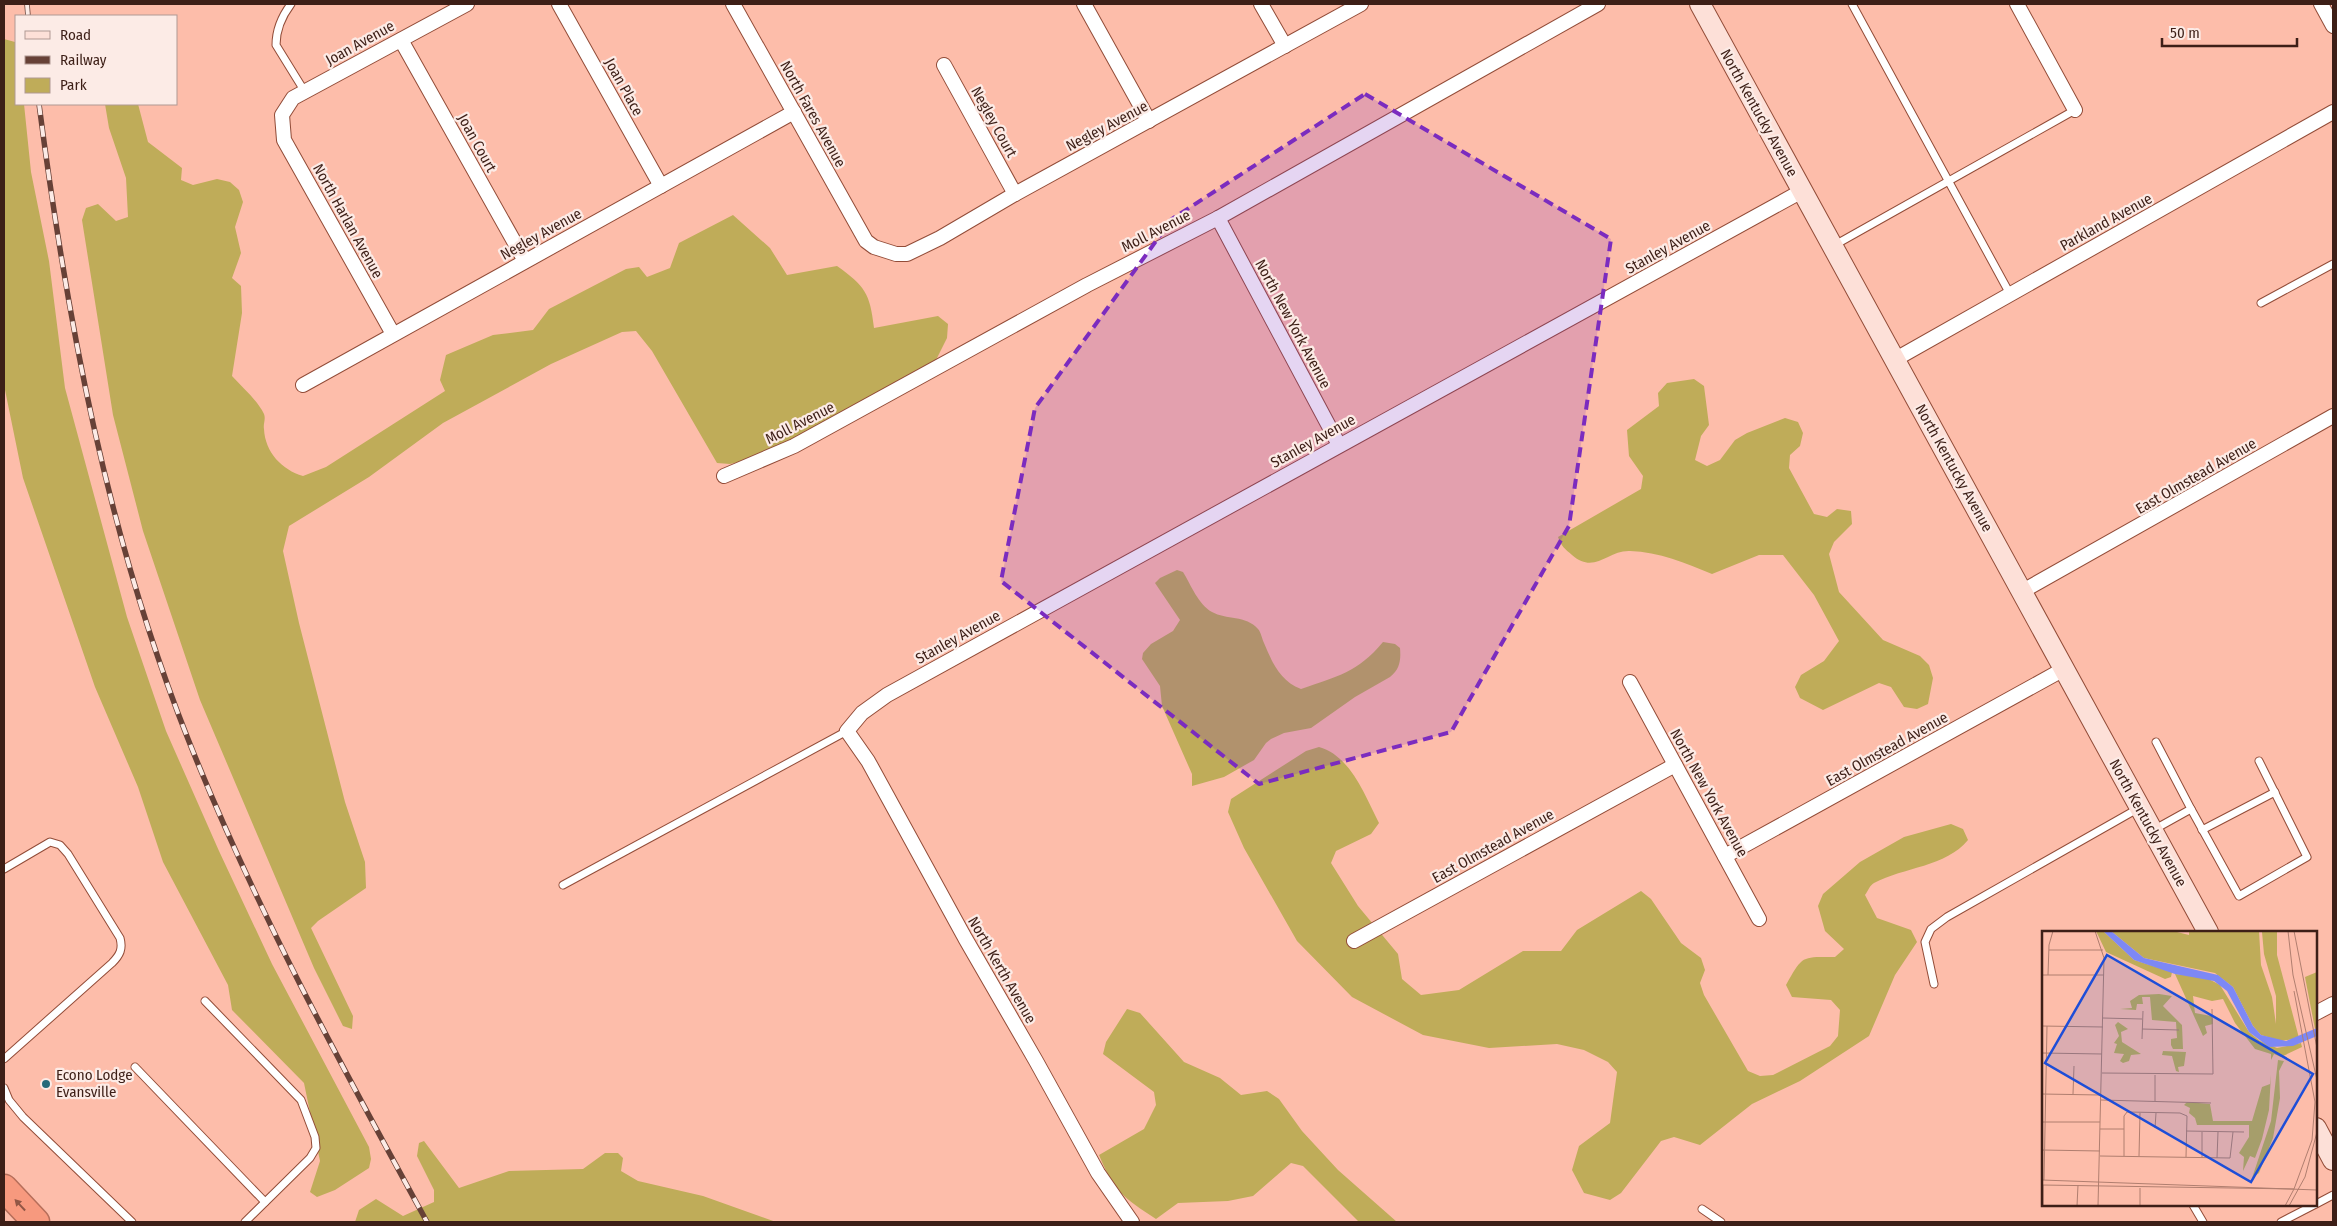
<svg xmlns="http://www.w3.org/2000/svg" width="2337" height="1226" font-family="'Fira Sans Condensed',sans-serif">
	<rect width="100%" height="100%" fill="#fdbdaa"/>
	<g fill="#bfac59">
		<path d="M4 39 15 42 16 46V104H24L31 172 49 261 65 388 127 617 166 731 219 851 272 964 369 1147 371 1159 369 1168 335 1190 317 1197 310 1192 320 1161 304 1083 232 1010 228 985 163 862 138 787 95 687 23 478 4 385Z"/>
		<path d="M105 104H138L148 142 182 168 181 180 193 185 217 179 230 182 239 190 243 202 235 227 241 253 232 278 241 286 242 313 232 376C243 388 257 400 264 414 266 419 263 424 264 429 265 452 282 470 303 476L326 467 445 391 440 380 446 355 493 335 533 330 549 309 626 269 639 267 647 277 670 268 679 243 733 215 770 248 787 275 837 266C865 286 870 293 874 328L938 316 948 324 947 338 935 362 768 455 730 464 717 463 652 351 636 331 622 332 551 364 443 423 369 477 289 526 283 551 299 623 345 802 365 862 366 888 318 921 311 928 353 1016 352 1029 343 1026 314 968 200 700 143 531 113 415 82 220 86 208 98 204 116 221 128 217 126 178 109 128Z"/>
		<path d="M1694 379 1704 386 1709 425 1701 436 1695 460 1707 466 1720 460 1735 440 1747 433 1785 418 1798 422 1803 433 1800 446 1790 455 1789 468 1814 514 1827 517 1837 509 1851 511 1852 524 1834 542 1829 554 1839 592 1883 640 1920 656 1929 665 1933 678 1928 704 1917 709 1904 707 1891 687 1879 683 1823 710 1800 698 1795 687 1801 675 1824 661 1839 641 1814 595 1783 555H1759L1712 574C1686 563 1659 552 1630 551 1607 550 1595 575 1572 555 1565 549 1561 546 1558 537L1641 489 1643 476 1629 456 1627 430 1659 406 1658 393 1667 383Z"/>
		<path d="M1177 570 1183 572C1191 585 1198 604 1212 612 1226 620 1246 615 1258 629 1261 632 1262 639 1264 643 1272 662 1280 681 1301 689 1338 676 1357 673 1383 642L1395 644 1400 648C1401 660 1400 669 1390 677L1355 697 1311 728 1284 733 1271 739 1266 743 1254 760 1224 777 1192 786V774L1162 706 1160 686 1142 659 1143 653 1151 644 1173 631 1180 620 1155 583 1160 578Z"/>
		<path d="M1319 747C1351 756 1365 796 1379 823L1371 834 1336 851 1331 863 1358 906 1398 954 1402 979 1421 995 1459 990 1523 951H1561L1577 930 1641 891 1651 899 1681 943 1701 958 1705 970 1700 983 1704 995 1748 1071 1760 1076 1773 1075 1830 1046 1838 1036 1840 1010 1831 1000 1792 997 1786 985C1803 955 1801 957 1835 957L1844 949 1825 931 1818 906 1823 894 1860 862 1904 837 1951 824 1963 829 1968 840C1946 867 1904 867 1874 883 1870 885 1868 891 1865 895L1877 918 1911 930 1917 942 1895 975 1869 1036 1800 1081 1752 1104 1700 1145 1674 1137 1661 1141 1621 1193 1610 1200 1584 1193 1572 1170 1579 1146 1610 1123 1617 1072 1608 1062 1584 1050 1557 1044 1489 1048 1423 1035 1352 997 1297 941 1244 848 1228 812 1231 799 1306 751Z"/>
		<path d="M1127 1009 1140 1013 1184 1062 1220 1078 1241 1095 1267 1091 1279 1099 1302 1131 1338 1170 1397 1222H1359L1303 1166 1291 1163 1253 1196 1228 1201 1178 1203 1156 1219C1123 1197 1115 1193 1099 1155L1144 1129 1156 1105 1154 1092 1103 1054 1106 1042Z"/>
		<path d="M424 1141 459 1188 509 1171 583 1169 605 1153H618L623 1158 621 1171 638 1181 703 1196 776 1222H355L359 1210 376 1199 403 1216 434 1202V1190L417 1156 419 1143Z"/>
	</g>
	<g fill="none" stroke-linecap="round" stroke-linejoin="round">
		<g stroke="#924c38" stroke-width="9">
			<g id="lane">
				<path d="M291 4C282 16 276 30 276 45L305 92"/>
				<path d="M1852 4 2010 294"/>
				<path d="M1833 246 2075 110"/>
				<path d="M2261 303 2333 264"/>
				<path d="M2191 809 2239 896 2307 857 2259 761"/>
				<path d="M2155 829 2191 809 2156 742"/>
				<path d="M2202 830 2275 792"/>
				<path d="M4 869 50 842 60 845 68 854 120 938C123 949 120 955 112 963L4 1059"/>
				<path d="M563 885 847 731"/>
				<path d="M1934 984 1925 942 1931 929 1947 917 2139 808"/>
				<path d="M205 1001 301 1100 315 1137 316 1148 310 1158 245 1222"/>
				<path d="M135 1067 265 1202"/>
				<path d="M4 1088 9 1100 23 1117 132 1222"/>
				<path d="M2316 1204 2333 1195"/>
				<path d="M2193 1205 2203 1222"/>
				<path d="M1702 1209 1721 1222"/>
				<path d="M2281 1222 2314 1205"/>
			</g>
		</g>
		<g stroke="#924c38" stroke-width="16">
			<g id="street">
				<path d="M559 4 661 186"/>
				<path d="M733 4 866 241 874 247 896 254H907L940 238 1015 194 1361 4"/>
				<path d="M1084 4 1149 121"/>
				<path d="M1261 4 1285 46"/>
				<path d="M2017 4 2075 110"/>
				<path d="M2321 4 2333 26"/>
				<path d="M401 40 525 261"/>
				<path d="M944 65 1015 194"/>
				<path d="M1218 218 1339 445"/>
				<path d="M393 334 284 140 282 115 293 98 467 4"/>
				<path d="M1894 360 2333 112"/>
				<path d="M303 385 794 112"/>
				<path d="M724 476 794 446 1087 285 1218 218 1598 4"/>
				<path d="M2021 592 2333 416"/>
				<path d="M1630 682 1759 919"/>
				<path d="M1725 856 2064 669"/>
				<path d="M1354 941 1675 765"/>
				<path d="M2316 1013 2333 1004"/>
				<path d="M1132 1222 1098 1173 1036 1061 965 938 868 761 847 731 862 713 887 695 1802 191"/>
			</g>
		</g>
		<g stroke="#924c38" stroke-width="22">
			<g id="secondary">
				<path d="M1700 4 2208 932"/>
				<path d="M2316 1128 2333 1160"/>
			</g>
		</g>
		<g stroke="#b66e5a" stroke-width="29">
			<path id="highway" d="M4 1188 36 1222"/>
		</g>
		<use href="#lane" stroke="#fff" stroke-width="7"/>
		<use href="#street" stroke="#fff" stroke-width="14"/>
		<use href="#secondary" stroke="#fde0d8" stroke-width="20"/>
		<use href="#highway" stroke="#f7997e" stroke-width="26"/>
		<g stroke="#674137" stroke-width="5.5">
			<g id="rail">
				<path d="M27 4 28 16"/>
				<path d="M39 104C67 320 107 535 188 739 255 908 340 1063 427 1222"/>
			</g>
		</g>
		<use href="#rail" stroke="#fcebe6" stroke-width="4" stroke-dasharray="11" stroke-linecap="butt"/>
	</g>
	<defs><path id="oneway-solid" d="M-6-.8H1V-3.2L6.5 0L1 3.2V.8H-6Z" transform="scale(1.25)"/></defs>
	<use fill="#915645" href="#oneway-solid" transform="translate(20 1205) rotate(-133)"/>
	<path fill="#7b2cbf" fill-opacity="0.2" stroke="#7b2cbf" stroke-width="4" stroke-dasharray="10 6" stroke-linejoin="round" d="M1365 94 1611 239 1569 526 1451 732 1259 784 1001 581 1035 408 1172 219Z"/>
	<circle fill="#256a7a" stroke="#fcebe6" stroke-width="2" cx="46" cy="1084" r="5"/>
	<g text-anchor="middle" stroke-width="4.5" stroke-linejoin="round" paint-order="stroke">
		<g font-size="15" fill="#3d1f17" stroke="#fcebe6">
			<text transform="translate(360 43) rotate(-29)" y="5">Joan Avenue</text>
			<text transform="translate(624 87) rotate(61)" y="5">Joan Place</text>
			<text transform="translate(1759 113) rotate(61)" y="5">North Kentucky Avenue</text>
			<text transform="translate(813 114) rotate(61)" y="5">North Fares Avenue</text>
			<text transform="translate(994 122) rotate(61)" y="5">Negley Court</text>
			<text transform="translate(1107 126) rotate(-28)" y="5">Negley Avenue</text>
			<text transform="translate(477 143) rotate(61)" y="5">Joan Court</text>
			<text transform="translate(348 221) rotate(61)" y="5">North Harlan Avenue</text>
			<text transform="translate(2106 222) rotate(-29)" y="5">Parkland Avenue</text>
			<text transform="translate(1156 231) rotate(-27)" y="5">Moll Avenue</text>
			<text transform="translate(541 234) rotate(-29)" y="5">Negley Avenue</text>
			<text transform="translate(1668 247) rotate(-29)" y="5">Stanley Avenue</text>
			<text transform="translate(1293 324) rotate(62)" y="5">North New York Avenue</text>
			<text transform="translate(800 423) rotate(-27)" y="5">Moll Avenue</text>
			<text transform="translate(1313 441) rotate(-29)" y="5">Stanley Avenue</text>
			<text transform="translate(1954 468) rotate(61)" y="5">North Kentucky Avenue</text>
			<text transform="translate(2196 476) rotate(-30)" y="5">East Olmstead Avenue</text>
			<text transform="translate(958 637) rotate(-29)" y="5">Stanley Avenue</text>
			<text transform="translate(1887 749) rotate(-29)" y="5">East Olmstead Avenue</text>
			<text transform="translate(1709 793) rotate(61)" y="5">North New York Avenue</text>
			<text transform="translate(2148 823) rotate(61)" y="5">North Kentucky Avenue</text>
			<text transform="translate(1493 846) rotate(-29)" y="5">East Olmstead Avenue</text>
			<text transform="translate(1002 970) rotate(60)" y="5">North Kerth Avenue</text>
		</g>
		<g font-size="15" fill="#3d1f17" stroke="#fcebe6" text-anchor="start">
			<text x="56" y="1080">Econo Lodge<tspan x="56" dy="17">Evansville</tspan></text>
		</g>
	</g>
	<g transform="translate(2042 931)">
		<rect width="275" height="275" fill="#fdbdaa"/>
		<path d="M54 0H61L92 29 130 41 129 46 123 48 64 21ZM69 0H131L147 4V0H217L219 34 230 66 234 93V65L222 23 220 1 235 0V24L257 107 239 110 219 104 211 95 191 56 173 42 102 27ZM275 41V97L273 98 263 46ZM133 43 163 46 178 54 207 101 218 110 235 117 259 112 260 116 239 126 232 123 229 129V123L213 118 193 92 181 68 170 70 151 65 153 82 169 85 171 88V93L163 95 165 102 161 105ZM117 63 130 65 121 75 140 94 141 118H131L129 114V108L135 107 134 91 110 89 108 66H100L101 73H95L94 79 78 78 90 77 88 70 97 64ZM76 91 86 98 79 101 80 111 99 123 89 124 87 130 81 132 78 130 82 123 72 122 75 113 72 112 77 105 73 94ZM121 120 144 121 142 135 136 136 137 141 134 140 130 125 120 124ZM236 129 242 130 237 140 238 167 231 207 217 242 210 247 229 190ZM229 143 227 179 220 208 213 227 208 225 201 240 202 226 197 222 207 206V194H155L153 187 147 182 148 177 142 174 145 171 168 173 171 190H210L220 156 228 153Z" fill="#bfac59"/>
		<path d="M61 0H69L102 27 176 44 191 56 211 95 219 104 244 110 275 97V105L251 115 227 116 207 101 185 60 172 50 133 43 92 29Z" fill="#7d88f5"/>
		<path fill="none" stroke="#b07e6f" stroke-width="1" d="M53 0 62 27 56 275M246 0 251 44 275 149M252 0 275 117M7 19H61M0 44H62M6 44 7 14 11 0M252 60 273 171M61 87 100 88M0 95 61 96M100 98 137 99M100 108 101 80M0 122 60 123M60 142 171 143 170 78M0 163 58 164M31 163 32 135M59 169 169 172M113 170V144M0 191H58M113 197 114 182M58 198H82M144 200 202 201M0 219 58 220M58 225 188 227 191 201M82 225V185L85 181 138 182 145 185 144 226M97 225 98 182M160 226V201M175 227 176 201M0 249 275 259M2 249 5 95M0 254 252 258M252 258 270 209 273 171M1 275V254M35 275 36 254M98 275V257M243 275 252 258M247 275 263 246 275 201"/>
		<path fill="#1d4ed8" fill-opacity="0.15" stroke="#1d4ed8" stroke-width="2.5" d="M65 24 271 143 209 251 3 132Z"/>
		<rect width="275" height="275" fill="none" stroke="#3d1f17" stroke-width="2.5"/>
	</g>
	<rect width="2337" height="1226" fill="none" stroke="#3d1f17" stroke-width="10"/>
	<rect x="15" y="15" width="162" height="90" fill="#fcebe6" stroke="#b09993"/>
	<rect x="25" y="31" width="25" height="8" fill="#fde0d8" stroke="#b09993"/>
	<text x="60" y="40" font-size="15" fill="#3d1f17">Road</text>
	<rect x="25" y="56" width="25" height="8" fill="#674137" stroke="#b09993"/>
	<text x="60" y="65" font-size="15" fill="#3d1f17">Railway</text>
	<rect x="25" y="78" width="25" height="15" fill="#bfac59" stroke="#b09993"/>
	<text x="60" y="90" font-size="15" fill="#3d1f17">Park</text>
	<path d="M2162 38v8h135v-8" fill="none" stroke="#3d1f17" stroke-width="2.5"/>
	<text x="2170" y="38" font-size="15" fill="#3d1f17" stroke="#fcebe6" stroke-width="4" paint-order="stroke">50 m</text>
</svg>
